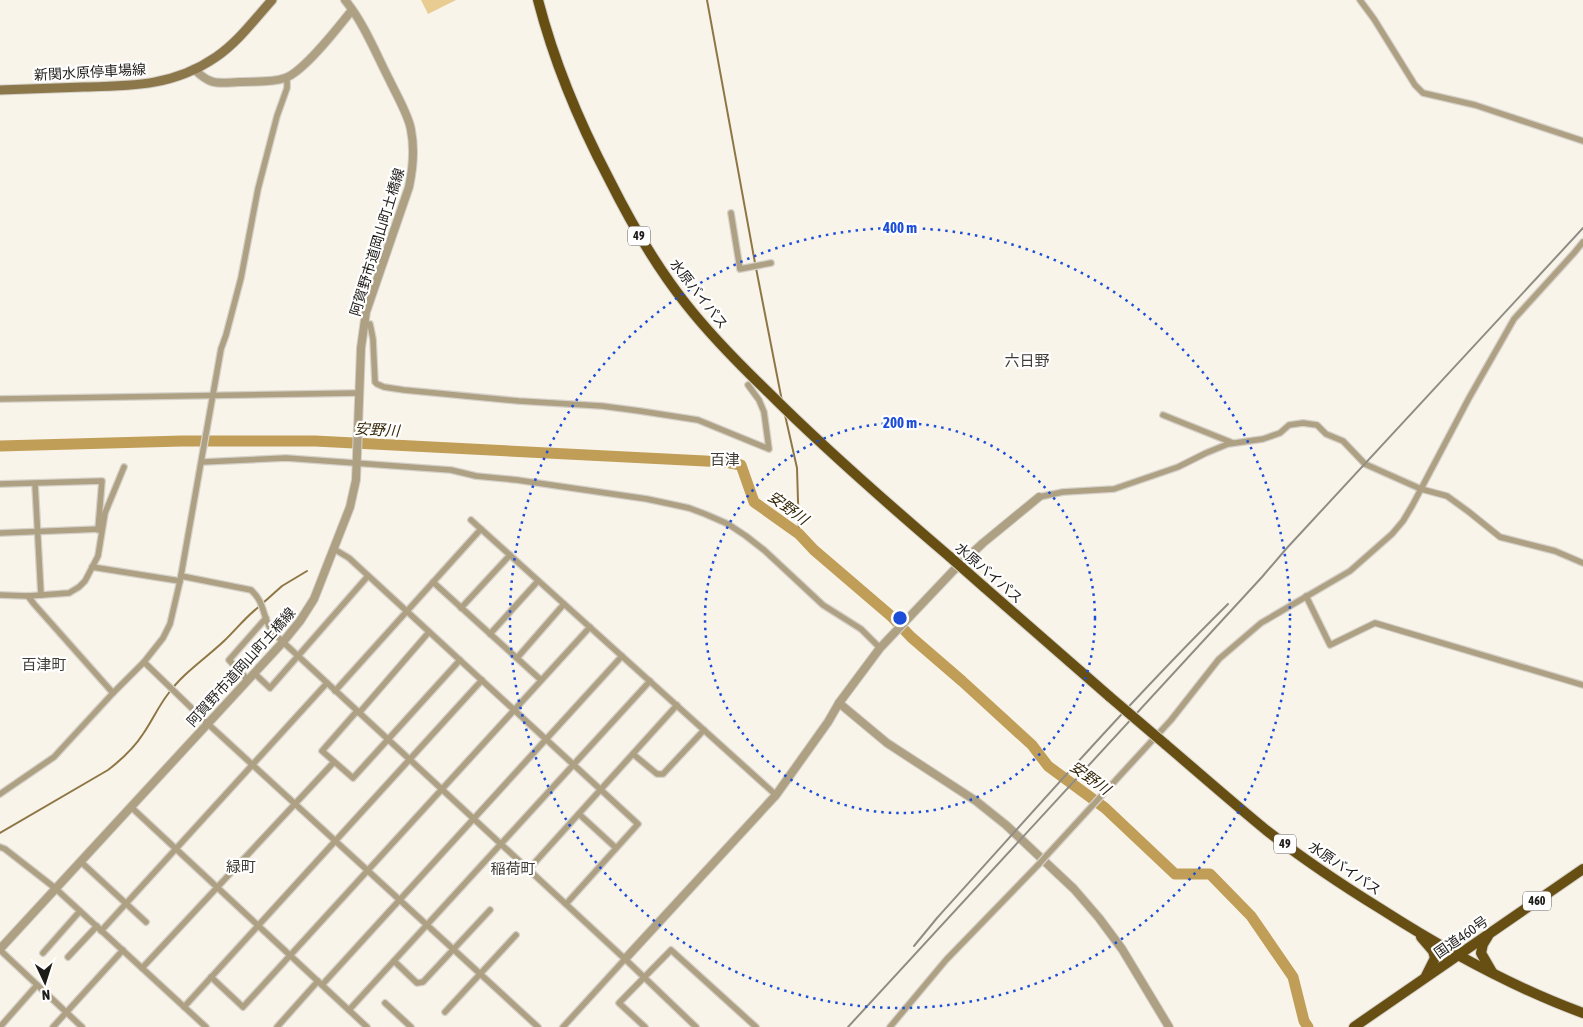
<svg xmlns="http://www.w3.org/2000/svg" width="1583" height="1027" font-family="'Asap Condensed','Noto Sans JP',sans-serif">
	<rect width="100%" height="100%" fill="#f8f4ea"/>
	<path fill="#e9cc91" d="M421 0H456L428 14Z"/>
	<g fill="none" stroke-linecap="round" stroke-linejoin="round">
		<g stroke="#8f7745" stroke-width="2">
			<path d="M707 0 755 263"/>
			<path d="M756 268 782 401"/>
			<path d="M785 415 797 468 799 534"/>
			<path d="M263 603 282 586 307 571"/>
			<path d="M0 833 108 770C121 760 134 748 143 734 152 721 158 707 168 694 183 673 205 659 224 641 236 630 246 616 260 606"/>
		</g>
		<path stroke="#c09e58" stroke-width="11" d="M0 446 182 441H315L725 462 741 465 754 502 799 534 814 550 891 616 911 637 962 681 1032 745 1048 766 1105 808 1175 874H1210L1251 916 1293 977 1304 1021 1308 1027"/>
		<g stroke="#d5d1c9" stroke-width="8">
			<g id="minor">
				<path d="M1360 0 1374 19 1415 85 1423 93 1475 105 1583 141"/>
				<path d="M731 213 740 269 771 263"/>
				<path d="M370 324 373 339 375 382 377 384 384 387 404 390 519 401 602 406 640 411 698 420 769 449 764 412 759 400 748 385"/>
				<path d="M0 399 359 393"/>
				<path d="M1163 415 1233 443"/>
				<path d="M202 462 286 458 451 470 476 476 517 480 647 499 689 508 705 514 728 524 746 536 764 550 823 605 861 629 880 648"/>
				<path d="M0 484 102 481 98 530"/>
				<path d="M35 484 41 595"/>
				<path d="M1039 497 1063 492 1114 489 1178 467 1206 453 1228 444 1263 439 1280 433 1289 425 1303 423 1317 425 1326 434 1343 441 1365 464 1421 489 1447 496 1469 512 1500 537 1555 551 1583 563"/>
				<path d="M471 520 776 795"/>
				<path d="M0 533 101 529"/>
				<path d="M334 549 349 558 638 824 566 904"/>
				<path d="M92 567 180 581"/>
				<path d="M181 576 251 590C264 602 262 612 269 626 272 632 278 637 283 642L625 959 696 1027"/>
				<path d="M433 582 541 680"/>
				<path d="M0 595 28 596 69 593 79 587 85 581 98 556 105 513 124 467"/>
				<path d="M28 596 34 604 113 693"/>
				<path d="M1306 596 1330 645 1375 623 1583 685"/>
				<path d="M461 608 510 555"/>
				<path d="M490 634 538 581"/>
				<path d="M517 658 564 604"/>
				<path d="M144 662 207 723 538 1027"/>
				<path d="M254 673 270 688 368 576"/>
				<path d="M248 680 229 660 266 618"/>
				<path d="M335 691 481 529"/>
				<path d="M357 711 322 751 353 778 460 660"/>
				<path d="M359 713 429 632"/>
				<path d="M633 754 657 774H663L704 730"/>
				<path d="M0 794 54 757 113 693 144 662 163 638 170 624 180 581 221 349 226 335 241 278 258 189 277 116 287 88V78"/>
				<path d="M131 807 367 1027"/>
				<path d="M579 814 616 848"/>
				<path d="M0 847 5 849 55 888 206 1027"/>
				<path d="M1047 855 1171 720 1219 659 1261 623 1350 571 1392 534 1403 521 1412 506 1469 398 1514 319 1574 253 1583 242"/>
				<path d="M80 861 146 922"/>
				<path d="M528 870 677 705"/>
				<path d="M101 931 327 683"/>
				<path d="M0 950 82 1027"/>
				<path d="M43 953 80 911"/>
				<path d="M68 957 97 926"/>
				<path d="M394 961 417 983 423 982 490 910"/>
				<path d="M142 968 334 762"/>
				<path d="M211 977 243 1007 590 627"/>
				<path d="M322 985 622 656"/>
				<path d="M385 1003 411 1027"/>
				<path d="M184 1007 482 680"/>
				<path d="M349 1010 650 681"/>
				<path d="M445 1012 516 935"/>
				<path d="M0 1027 37 985"/>
				<path d="M53 1027 123 950"/>
				<path d="M277 1027 318 981"/>
				<path d="M563 1027 625 959"/>
				<path d="M645 1027 619 1003 671 950 756 1027"/>
				<path d="M890 1027 946 960 1039 864"/>
			</g>
		</g>
		<g stroke="#d5d1c9" stroke-width="10">
			<g id="tertiary">
				<path d="M194 69C211 86 217 83 239 82 254 81 271 83 285 78 304 72 339 26 352 10"/>
				<path d="M839 703 887 743 976 801 1006 825 1074 889 1099 918 1122 949 1169 1027"/>
				<path d="M0 949 283 642 300 621 314 599 350 507 356 480 361 348 366 312 409 187C413 168 415 150 411 130 409 116 396 94 390 81 376 54 364 23 345 0"/>
				<path d="M625 959 776 795 828 722 839 703 880 648 953 571 983 543 1039 497"/>
			</g>
		</g>
		<g stroke="#d5d1c9" stroke-width="11">
			<path id="secondary" d="M0 90C28 89 56 88 84 87 132 86 174 86 216 57 238 42 254 20 272 0"/>
		</g>
		<g stroke="#d5d1c9" stroke-width="12">
			<g id="trunk">
				<path d="M538 0C554 62 579 122 609 179 631 223 655 265 686 304 711 336 739 364 768 392 826 450 888 504 950 557"/>
				<path d="M984 587 1110 697"/>
				<path d="M1165 744C1199 773 1232 802 1266 830 1303 859 1342 885 1381 909 1445 950 1512 987 1583 1013"/>
				<path d="M1488 936 1483 944 1481 953 1492 972"/>
				<path d="M1421 937 1433 951 1435 958 1426 976"/>
				<path d="M1354 1027 1583 869"/>
			</g>
		</g>
		<use href="#minor" stroke="#aea083" stroke-width="5.5"/>
		<use href="#tertiary" stroke="#aea083" stroke-width="8"/>
		<use href="#secondary" stroke="#8c774b" stroke-width="9"/>
		<use href="#trunk" stroke="#674e12" stroke-width="10"/>
		<g stroke="#908d86" stroke-width="2">
			<path d="M914 946 937 918C1033 812 1127 704 1228 604"/>
			<path d="M848 1027 1262 577 1286 549 1583 228"/>
		</g>
		<g stroke="#d5d1c9" stroke-width="8" stroke-linecap="butt">
			<path id="minor-bridge" d="M1039 864 1047 855"/>
		</g>
		<g stroke="#d5d1c9" stroke-width="12" stroke-linecap="butt">
			<g id="trunk-bridge">
				<path d="M950 557 984 587"/>
				<path d="M1110 697 1165 744"/>
			</g>
		</g>
		<use href="#minor-bridge" stroke="#aea083" stroke-width="5.5"/>
		<use href="#trunk-bridge" stroke="#674e12" stroke-width="10"/>
	</g>
	<g fill="none" stroke="#1d4ed8" stroke-width="2.5" stroke-dasharray="2.5 5">
		<circle cx="900" cy="618" r="195"/>
		<circle cx="900" cy="618" r="390"/>
	</g>
	<g text-anchor="middle" stroke-width="4.5" stroke-linejoin="round" paint-order="stroke">
		<g fill="#fff" stroke="#62605e" stroke-width="1">
			<rect x="628" y="226.5" width="22" height="19" rx="4"/>
			<rect x="1274" y="834.5" width="22" height="19" rx="4"/>
			<rect x="1523" y="891.5" width="28" height="19" rx="4"/>
		</g>
		<g font-size="12" font-weight="bold" fill="#1e1c19">
			<text x="639" y="240">49</text>
			<text x="1285" y="848">49</text>
			<text x="1537" y="905">460</text>
		</g>
		<g font-size="14" fill="#1e1c19" stroke="#fff">
			<text transform="translate(90 72) rotate(-3)" y="5">新関水原停車場線</text>
			<text transform="translate(377 242) rotate(-73)" y="5">阿賀野市道岡山町土橋線</text>
			<text transform="translate(699 294) rotate(52)" y="5">水原バイパス</text>
			<text transform="translate(989 573) rotate(41)" y="5">水原バイパス</text>
			<text transform="translate(241 667) rotate(-48)" y="5">阿賀野市道岡山町土橋線</text>
			<text transform="translate(1345 868) rotate(34)" y="5">水原バイパス</text>
			<text transform="translate(1461 937) rotate(-35)" y="5">国道460号</text>
		</g>
		<g font-size="15" fill="#413d36" stroke="#fff">
			<text x="1027" y="366">六日野</text>
			<text x="725" y="465">百津</text>
			<text x="44" y="670">百津町</text>
			<text x="241" y="872">緑町</text>
			<text x="513" y="874">稲荷町</text>
		</g>
		<g font-size="15" font-style="italic" fill="#362808" stroke="#fff">
			<text transform="translate(377 430) rotate(3)" y="5">安野川</text>
			<text transform="translate(788 508) rotate(36)" y="5">安野川</text>
			<text transform="translate(1090 778) rotate(36)" y="5">安野川</text>
		</g>
	</g>
	<circle cx="900" cy="618" r="8" fill="#1d4ed8" stroke="#fff" stroke-width="2.5"/>
	<g font-size="15" text-anchor="middle" font-weight="bold" fill="#1d4ed8" stroke="#fff" stroke-width="4.5" stroke-linejoin="round" paint-order="stroke">
		<text x="900" y="233">400 m</text>
		<text x="900" y="428">200 m</text>
	</g>
	<g transform="translate(45 982) rotate(176)" stroke="#ffffff" stroke-width="4" paint-order="stroke">
	<path d="M0-4L9 19L0 12L-9 19Z" fill="#1e1c19"/>
	<text y="-8" font-size="14" font-weight="bold" text-anchor="middle" fill="#1e1c19">N</text>
	</g>
</svg>
